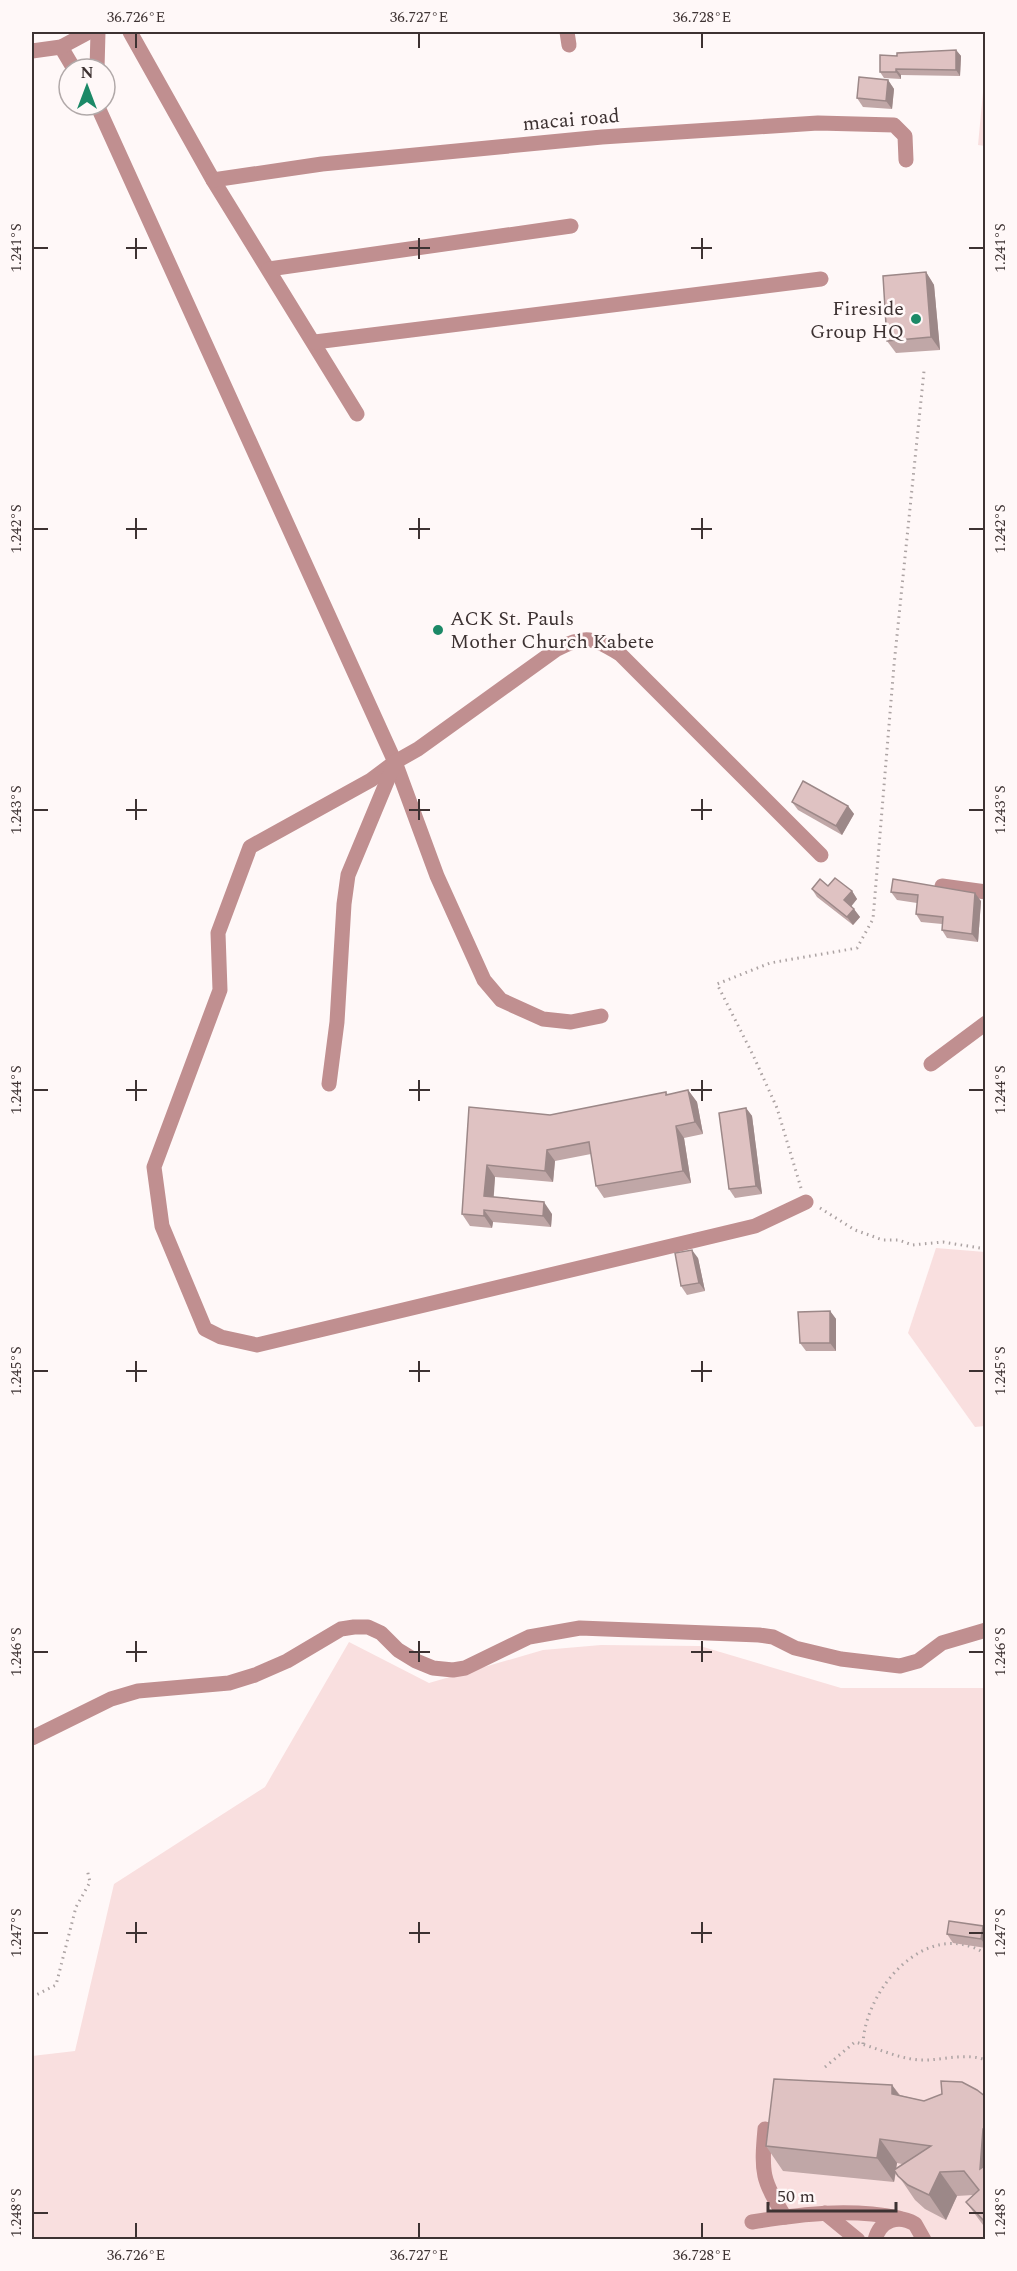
<svg xmlns="http://www.w3.org/2000/svg" width="1017" height="2271" font-family="Spectral,serif">
	<rect width="100%" height="100%" fill="#fff8f8"/>
	<g fill="#f9dfdf">
		<path d="M985 71V146L978 145Z"/>
		<path d="M936 1248 985 1252V1426L975 1427 908 1333Z"/>
		<path d="M349 1642 429 1683 543 1650 601 1645 700 1646 841 1688H985V2239H32V2056L75 2051 114 1884 265 1787Z"/>
	</g>
	<g fill="none" stroke-linecap="round" stroke-linejoin="round">
		<g stroke="#aca3a3" stroke-width="3" stroke-dasharray="1.5 4.5" stroke-linecap="butt">
			<path d="M801 1188 777 1108 753 1055 717 984 770 963 857 948 873 919 894 665 924 371"/>
			<path d="M820 1208 855 1230 883 1240H899L912 1245 943 1242 986 1249"/>
			<path d="M32 1997 56 1985 76 1907 90 1882 87 1869"/>
			<path d="M863 2044C865 1989 927 1916 986 1954"/>
			<path d="M825 2067 855 2042C877 2048 897 2058 919 2060 942 2061 963 2052 986 2060"/>
		</g>
		<g stroke="#c08f90" stroke-width="15">
			<path d="M130 32 213 180 357 414"/>
			<path d="M567 32 569 45"/>
			<path d="M61 47 74 69"/>
			<path d="M32 51 61 47 89 32"/>
			<path d="M97 69 98 32"/>
			<path d="M97 105 395 762 437 876 484 980 501 1000 543 1019 571 1022 601 1016"/>
			<path d="M213 180 322 164 602 137 818 123 894 125 905 136 906 160"/>
			<path d="M269 269 571 226"/>
			<path d="M315 342 821 279"/>
			<path d="M395 762 371 780 250 847 218 933 220 990 154 1167 162 1226 205 1329 221 1337 257 1345 755 1226 806 1202"/>
			<path d="M942 886 986 892"/>
			<path d="M931 1064 986 1023"/>
			<path d="M329 1084 337 1022 344 904 348 875 395 762 418 749 557 649C586 634 593 638 620 654L821 855"/>
			<path d="M32 1738 111 1699 138 1691 229 1683 255 1675 287 1661 341 1629 354 1627H368L381 1633 398 1650 416 1661 433 1668 453 1670 465 1668 529 1637 580 1628 759 1635 773 1637 795 1648 841 1659 900 1666 918 1661 942 1643 986 1630"/>
			<path d="M765 2129C761 2172 762 2181 785 2217"/>
			<path d="M825 2213 858 2240"/>
			<path d="M752 2222C802 2214 849 2208 899 2218"/>
			<path d="M875 2240C880 2220 898 2214 915 2224L924 2240"/>
		</g>
	</g>
	<g fill="#c0a7a7" fill-rule="evenodd">
		<path d="M956 50 961 56 960 76 901 75V79L884 78 880 72 897 56Z"/>
		<path d="M888 80 894 89 892 109 863 107 857 98Z"/>
		<path d="M926 272 934 285 940 350 896 353 887 341Z"/>
		<path d="M792 802 848 806 854 814 842 835 798 810Z"/>
		<path d="M828 886 852 891 857 899 851 906 860 917 853 925 817 897 812 889Z"/>
		<path d="M891 892 981 901 978 942 947 938 942 930V924L921 922 916 914 917 903 897 900Z"/>
		<path d="M688 1090 697 1102 703 1134 684 1138 691 1183 604 1198 596 1186 591 1154 555 1161 553 1182 495 1177 493 1197 552 1214 551 1227 493 1222 492 1228 470 1226 462 1214 469 1107 550 1115 666 1092 668 1095Z"/>
		<path d="M746 1108 752 1116 762 1194 735 1198 729 1189Z"/>
		<path d="M698 1258 705 1291 687 1295 681 1286Z"/>
		<path d="M830 1311 836 1319V1351H806L800 1343Z"/>
		<path d="M986 1929V1948L953 1943 947 1934Z"/>
		<path d="M892 2085 900 2095 924 2101 986 2097V2229L966 2202 973 2195 957 2196 946 2220 925 2209 915 2200 896 2172 894 2182 783 2171 766 2146ZM897 2163 902 2164 896 2168Z"/>
	</g>
	<g fill="#9c8888">
		<path d="M956 50 961 56 960 76 956 70Z"/>
		<path d="M896 69 901 75V79L896 72Z"/>
		<path d="M888 80 894 89 892 109 886 101Z"/>
		<path d="M926 272 934 285 940 350 931 337Z"/>
		<path d="M848 806 854 814 842 835 836 826Z"/>
		<path d="M852 891 857 899 850 908 844 900Z"/>
		<path d="M975 893 981 901 978 942 972 934Z"/>
		<path d="M854 909 860 917 853 925 847 917Z"/>
		<path d="M688 1090 697 1102 703 1134 695 1122Z"/>
		<path d="M746 1108 752 1116 762 1194 756 1186Z"/>
		<path d="M676 1126 684 1138 691 1183 683 1171Z"/>
		<path d="M547 1150 555 1161 553 1182 545 1171Z"/>
		<path d="M487 1165 495 1177 493 1208 484 1196Z"/>
		<path d="M544 1202 552 1214 551 1227 543 1216Z"/>
		<path d="M484 1210 493 1222 492 1228 484 1216Z"/>
		<path d="M692 1250 698 1258 705 1291 699 1283Z"/>
		<path d="M830 1311 836 1319V1351L830 1343Z"/>
		<path d="M983 1926 986 1929V1946L981 1939Z"/>
		<path d="M892 2085 909 2109 892 2094Z"/>
		<path d="M983 2129 986 2132V2177L980 2169Z"/>
		<path d="M880 2139 897 2163 894 2182 877 2158Z"/>
		<path d="M940 2172 957 2196 946 2220 929 2195Z"/>
	</g>
	<g fill="#dfc2c2" stroke="#9c8888" stroke-width="1.5">
		<path d="M956 50V70L896 69V72H880V55L897 56V53Z"/>
		<path d="M859 77 888 80 886 101 857 98Z"/>
		<path d="M926 272 931 337 887 341 883 276Z"/>
		<path d="M803 781 848 806 836 826 792 802Z"/>
		<path d="M835 878 852 891 844 900 854 909 847 917 812 889 820 879 828 886Z"/>
		<path d="M893 879 975 893 972 934 942 930 943 917 916 914 918 895 891 892Z"/>
		<path d="M688 1090 695 1122 676 1126 683 1171 596 1186 589 1142 547 1150 545 1171 487 1165 484 1196 544 1202 543 1216 484 1210V1216L462 1214 469 1107 550 1115 666 1092V1095Z"/>
		<path d="M746 1108 756 1186 729 1189 719 1113Z"/>
		<path d="M692 1250 699 1283 681 1286 675 1253Z"/>
		<path d="M830 1311V1343H800L798 1312Z"/>
		<path d="M949 1921 983 1926 981 1939 947 1934Z"/>
		<path d="M774 2079 892 2085V2094L924 2101 942 2094 941 2081 962 2082 977 2090 986 2097V2129H983L980 2169 986 2165V2223L966 2202 979 2190 964 2171 940 2172 929 2195 908 2185 898 2176 894 2170 931 2146 880 2139 877 2158 766 2146Z"/>
	</g>
	<path fill="none" stroke="#3d3232" stroke-width="2" d="M136 33V48M419 33V48M702 33V48M136 238V259M419 238V259M702 238V259M33 248H48M126 248H147M409 248H430M691 248H712M969 248H984M136 518V539M419 518V539M702 518V539M33 529H48M126 529H147M409 529H430M691 529H712M969 529H984M136 799V820M419 799V820M702 799V820M33 810H48M126 810H147M409 810H430M691 810H712M969 810H984M136 1080V1101M419 1080V1101M702 1080V1101M33 1090H48M126 1090H147M409 1090H430M691 1090H712M969 1090H984M136 1361V1382M419 1361V1382M702 1361V1382M33 1371H48M126 1371H147M409 1371H430M691 1371H712M969 1371H984M136 1641V1662M419 1641V1662M702 1641V1662M33 1652H48M126 1652H147M409 1652H430M691 1652H712M969 1652H984M136 1922V1943M419 1922V1943M702 1922V1943M33 1933H48M126 1933H147M409 1933H430M691 1933H712M969 1933H984M33 2213H48M969 2213H984M136 2223V2238M419 2223V2238M702 2223V2238"/>
	<g fill="#1c8967" stroke="#fff8f8" stroke-width="2">
		<circle cx="916" cy="319" r="6"/>
		<circle cx="438" cy="630" r="6"/>
	</g>
	<g text-anchor="middle" stroke-width="5" stroke-linejoin="round" paint-order="stroke">
		<g font-size="20" fill="#3d3232" stroke="#fff8f8">
			<text transform="translate(571 119) rotate(-5)" y="7">macai road</text>
		</g>
		<g font-size="20" fill="#3d3232" stroke="#fff8f8" text-anchor="end">
			<text x="904" y="315">Fireside<tspan x="904" dy="23">Group HQ</tspan></text>
			<text x="450" y="625" text-anchor="start">ACK St. Pauls<tspan x="450" dy="23">Mother Church Kabete</tspan></text>
		</g>
	</g>
	<rect width="1017" height="2271" fill="none" stroke="#fff8f8" stroke-width="66"/>
	<g transform="translate(87 87)"><circle r="28" fill="#fff8f8" stroke="#b1a9a9" stroke-width="1.5"/>
	<path d="M0-4.5L10 22L0 15L-10 22Z" fill="#1c8967"/>
	<text y="-9" font-size="16" font-weight="bold" text-anchor="middle" fill="#3d3232">N</text>
	</g>
	<path d="M768 2202v9h128v-9" fill="none" stroke="#3d3232" stroke-width="3"/>
	<text x="777" y="2202" font-size="18" fill="#3d3232" stroke="#fff8f8" stroke-width="4.5" paint-order="stroke">50 m</text>
	<rect x="33" y="33" width="951" height="2205" fill="none" stroke="#3d3232" stroke-width="2"/>
	<g font-size="15" text-anchor="middle" fill="#3d3232">
		<text x="136" y="22">36.726°E</text>
		<text x="419" y="22">36.727°E</text>
		<text x="702" y="22">36.728°E</text>
		<text transform="translate(16 248) rotate(-90)" y="5">1.241°S</text>
		<text transform="translate(1000 248) rotate(-90)" y="5">1.241°S</text>
		<text transform="translate(16 529) rotate(-90)" y="5">1.242°S</text>
		<text transform="translate(1000 529) rotate(-90)" y="5">1.242°S</text>
		<text transform="translate(16 810) rotate(-90)" y="5">1.243°S</text>
		<text transform="translate(1000 810) rotate(-90)" y="5">1.243°S</text>
		<text transform="translate(16 1090) rotate(-90)" y="5">1.244°S</text>
		<text transform="translate(1000 1090) rotate(-90)" y="5">1.244°S</text>
		<text transform="translate(16 1371) rotate(-90)" y="5">1.245°S</text>
		<text transform="translate(1000 1371) rotate(-90)" y="5">1.245°S</text>
		<text transform="translate(16 1652) rotate(-90)" y="5">1.246°S</text>
		<text transform="translate(1000 1652) rotate(-90)" y="5">1.246°S</text>
		<text transform="translate(16 1933) rotate(-90)" y="5">1.247°S</text>
		<text transform="translate(1000 1933) rotate(-90)" y="5">1.247°S</text>
		<text transform="translate(16 2213) rotate(-90)" y="5">1.248°S</text>
		<text transform="translate(1000 2213) rotate(-90)" y="5">1.248°S</text>
		<text x="136" y="2260">36.726°E</text>
		<text x="419" y="2260">36.727°E</text>
		<text x="702" y="2260">36.728°E</text>
	</g>
</svg>
